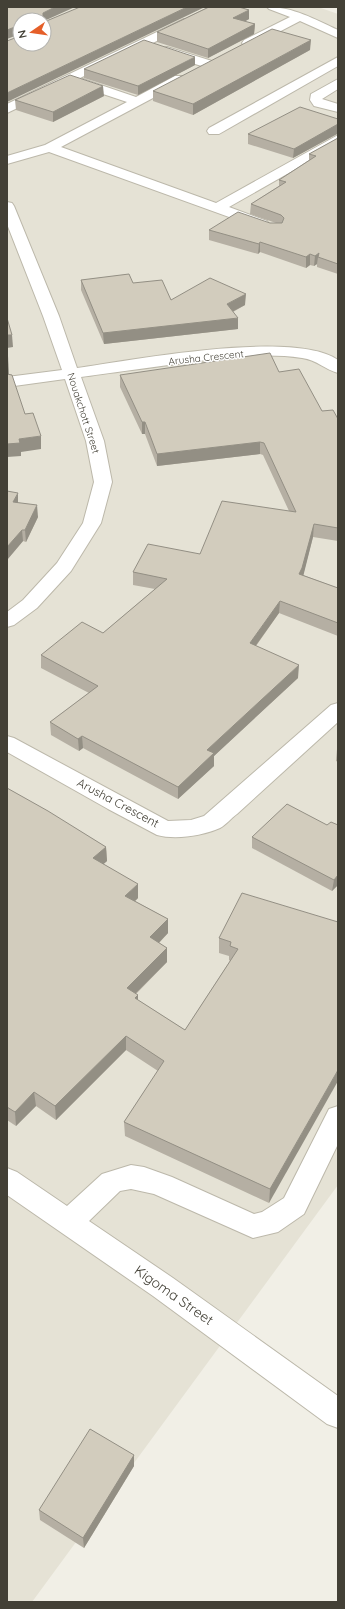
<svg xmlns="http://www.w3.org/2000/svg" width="345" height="1609" font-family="Quicksand,sans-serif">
	<rect width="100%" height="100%" fill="#f1efe6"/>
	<path fill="#e5e2d5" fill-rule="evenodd" d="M7 7H318L338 14V1185L32 1602H7ZM20 20H44V44H20Z"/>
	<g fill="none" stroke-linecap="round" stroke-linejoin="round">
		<g stroke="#bcb8aa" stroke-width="2">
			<g id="minor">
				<path d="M267 7C294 7 314 19 338 30V38L300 21 252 46H244L242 43 244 40 290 17 269 9Z"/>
				<path d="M184 19 188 20 190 23 188 26 80 78 136 97 175 76H183L185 79 183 82 61 147 216 203 338 135V145L229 207 267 221 269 224 267 227H257L49 152 7 164V156L45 145 127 102 70 83 7 113V104Z"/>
				<path d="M167 47 212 61 214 64 208 68 163 54 161 51 163 48Z"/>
				<path d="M338 57V66L219 134H209L207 131 209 128Z"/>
				<path d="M338 79V89L322 99 338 104V112L314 106 310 100 311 94Z"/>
				<path d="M7 202 12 203 14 206 59 316 77 368C133 360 294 329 338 360V373C326 370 317 360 302 358 263 352 222 358 183 363 149 368 115 372 81 377L104 441 112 482 101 523 71 571 37 608 14 625 7 627V612L23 600 57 563 83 523 94 482 86 441 65 379 7 387V377L62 370 43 316 7 224Z"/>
				<path d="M338 703V722L237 814C231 818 226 825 220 828 202 836 175 840 157 835L108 809 7 752V736L14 738 168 821 191 820 204 816 331 705Z"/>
				<path d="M338 1106V1144L304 1214 278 1232 253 1238 154 1194 131 1189 120 1191 89 1221 173 1278 338 1396V1428L327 1424 153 1296 7 1195V1168L17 1172 67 1206 102 1174 131 1165 144 1167 172 1177 254 1214 262 1212 284 1198 329 1109Z"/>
			</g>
		</g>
		<use href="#minor" fill="#fff" fill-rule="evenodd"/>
	</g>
	<g fill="#b5afa3">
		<path d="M208 7H239L249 19 244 22 255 24 254 34 208 58 157 42V32Z"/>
		<path d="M310 50 193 115 153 101V91Z"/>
		<path d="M195 65 138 95 84 78V69Z"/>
		<path d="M104 96 53 122 16 110 15 100Z"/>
		<path d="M338 119V134H337L293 158 248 144V134Z"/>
		<path d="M338 138V274L317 267V264L314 266 310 265 306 268 260 252 258 254 209 240V230L276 223 250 214 251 204 279 186V180L309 160V154Z"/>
		<path d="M81 280 133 283 171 300 245 305 233 312 238 329 104 344 81 290Z"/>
		<path d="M279 372 322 411 338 419V541L313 537 303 575 338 588V636L279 613 256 646 298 678 214 756V766L178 799 83 748 79 751 51 735 50 722 89 693 41 668V655L103 633 155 589 133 585V572L200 554 289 511 263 455 260 454 157 466 145 434H142L120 387V375Z"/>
		<path d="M18 493V503L38 517 26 542 23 541 7 560Z"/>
		<path d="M338 748V762L336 761 337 749Z"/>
		<path d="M7 788 106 847 107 861 103 864 138 898 135 901 168 919V933L159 943 167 948V962L136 994 138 1000 185 1030 230 961 229 960V956L219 953V938L338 922 269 1203 125 1136 124 1122 158 1071 126 1050 56 1120 36 1106 16 1126 7 1120Z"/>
		<path d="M327 825H338V885L332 891 252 848V837Z"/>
		<path d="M134 1455V1466L84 1548 40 1520 39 1510Z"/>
	</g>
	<g fill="#938f84">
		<path d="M55 7H75L44 21V20H43V13Z"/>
		<path d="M187 7H205L7 102V93Z"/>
		<path d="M249 10V19L233 28V18Z"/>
		<path d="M255 24 254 34 208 58V49Z"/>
		<path d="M20 25V34L7 39V30Z"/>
		<path d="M311 40 310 50 193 115V104Z"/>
		<path d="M195 57V65L138 95V86Z"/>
		<path d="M103 86 104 96 53 122V112Z"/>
		<path d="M338 124 337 134 293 158 294 149Z"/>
		<path d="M260 242V252L258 254 259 244Z"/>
		<path d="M319 253 318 257 317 264 314 266 315 256Z"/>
		<path d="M310 254V265L306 268V257Z"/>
		<path d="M246 294 245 305 226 315 227 304Z"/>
		<path d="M238 318V329L104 344 103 333Z"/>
		<path d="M7 335H12L13 347 7 348Z"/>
		<path d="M7 356H8L9 375 7 376Z"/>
		<rect x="142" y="422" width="3" height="12"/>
		<path d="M41 436V449L21 452V456L7 457V444L19 439Z"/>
		<path d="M260 442V454L157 466V454Z"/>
		<path d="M18 493V504L13 502Z"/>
		<path d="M37 505 38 517 26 542 25 530Z"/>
		<path d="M314 524 313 537 302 581 299 574Z"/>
		<path d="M22 530 23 541 7 560V547Z"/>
		<path d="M280 601 279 613 249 655 250 643Z"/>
		<path d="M299 665 298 678 214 756V766L178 799V787L207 750Z"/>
		<path d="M82 736 83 748 79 751 78 739Z"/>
		<path d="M106 847 107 861 94 873 93 858Z"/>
		<path d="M338 875V885L332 891 334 880Z"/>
		<path d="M138 884V898L126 910 125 896Z"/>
		<path d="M168 919V933L150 952V937Z"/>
		<path d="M167 948V962L127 1002V988Z"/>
		<path d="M138 995V1009L135 998Z"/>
		<path d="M126 1036V1050L56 1120 55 1106Z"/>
		<path d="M338 1070V1081L269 1203 270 1189Z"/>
		<path d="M34 1092 36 1106 16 1126 15 1112Z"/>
		<path d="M134 1455V1466L84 1548 83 1538Z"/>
	</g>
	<g fill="#d2ccbd" stroke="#938f84">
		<path d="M7 7H55L43 13V20H20V25L7 30Z"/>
		<path d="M80 7H187L7 93V41L20 36V44H44V22Z"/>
		<path d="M209 7H239L249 10 233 18 255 24 208 49 157 32Z"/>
		<path d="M272 29 311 40 193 104 153 91Z"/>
		<path d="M144 40 195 57 138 86 84 69Z"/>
		<path d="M70 75 103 86 53 112 15 100Z"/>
		<path d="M300 107 338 119V124L294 149 248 134Z"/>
		<path d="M338 138V264L318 257 319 253 315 256 310 254 306 257 260 242 259 244 209 230 238 212 270 223H282L284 218 281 215 251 204 286 182 279 180 316 156 309 154Z"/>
		<path d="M129 274 133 283 162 280 171 300 210 278 246 294 227 304 238 318 103 333 81 280Z"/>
		<path d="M7 318 12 335H7Z"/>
		<path d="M270 353 279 372 299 369 322 411 333 410 338 419V528L314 524 302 568 299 574 338 588V623L280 601 250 643 299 665 207 750 214 753 178 787 82 736 78 739 50 722 98 686 41 655 82 622 103 633 167 579 133 572 148 544 200 554 222 501 296 512 264 443 260 442 157 454 145 422H142L120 375Z"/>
		<path d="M7 374 12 375 25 414 33 413 41 436 19 439 20 443 7 444Z"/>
		<path d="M7 491 18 493 13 502 37 505 25 530H22L7 547Z"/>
		<path d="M7 788 48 811 106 847 93 858 138 884 125 896 168 919 150 937 167 948 127 988 138 995 135 998 185 1030 238 949 230 946 231 942 219 938 242 893 338 922V1070L270 1189 124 1122 164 1061 126 1036 55 1106 34 1092 15 1112 7 1107Z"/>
		<path d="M287 804 327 825 331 822 338 825V875L334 880 252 837Z"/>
		<path d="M90 1429 134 1455 83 1538 39 1510Z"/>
	</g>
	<g text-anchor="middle" stroke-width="3" stroke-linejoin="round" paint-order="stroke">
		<g font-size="10" fill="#434036" stroke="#fff">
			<text transform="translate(206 357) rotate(-6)" y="4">Arusha Crescent</text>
			<text transform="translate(84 413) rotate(72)" y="4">Nouakchott Street</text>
		</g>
		<g font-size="12" fill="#434036" stroke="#fff">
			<text transform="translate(118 803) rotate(28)" y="4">Arusha Crescent</text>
		</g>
		<g font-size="14" fill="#434036" stroke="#fff">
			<text transform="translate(174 1295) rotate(35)" y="5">Kigoma Street</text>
		</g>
	</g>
	<rect width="345" height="1609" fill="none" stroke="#434036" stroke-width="16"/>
	<g transform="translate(32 32) rotate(257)"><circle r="19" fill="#ffffff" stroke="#b4b3af"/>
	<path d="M0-3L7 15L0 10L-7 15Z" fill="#e55f29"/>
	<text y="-6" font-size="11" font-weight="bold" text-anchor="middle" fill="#434036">N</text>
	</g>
</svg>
